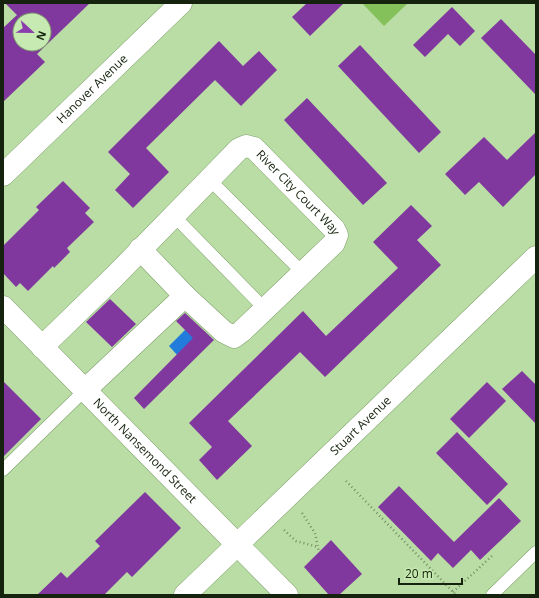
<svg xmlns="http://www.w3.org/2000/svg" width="539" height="598" font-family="'Open Sans',sans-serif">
	<rect width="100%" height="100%" fill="#b9dda4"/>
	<path fill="#85c15b" d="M362 3H408L384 26Z"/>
	<path fill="#217cdc" d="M189 326 198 336 178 356 169 346Z"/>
	<g fill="#80389f" fill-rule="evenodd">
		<path d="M5 3H90L37 54 45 62 3 102V28L17 15ZM20 20H44V44H20Z"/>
		<path d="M307 3H344L310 36 292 17Z"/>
		<path d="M452 7 475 31 460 46 448 34 425 57 413 45Z"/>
		<path d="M501 19 536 55V95L481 38Z"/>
		<path d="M219 41 243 66 259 51 277 70 241 106 215 80 146 148 169 172 133 208 115 190 130 174 108 152Z"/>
		<path d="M360 45 441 132 419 153 338 66Z"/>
		<path d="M307 98 387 183 363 205 284 120Z"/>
		<path d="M536 132V174L503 207 479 182 465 195 445 174 484 137 507 160Z"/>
		<path d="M63 181 90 208 85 213 94 222 67 248 70 252 54 268 53 266 28 291 20 283 16 287 3 273V246L39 210 36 207Z"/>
		<path d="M411 205 432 226 417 240 441 265 325 377 300 352 228 421 252 446 217 480 199 460 212 447 189 423 303 311 326 336 398 268 373 242Z"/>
		<path d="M110 299 136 324 112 347 86 322Z"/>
		<path d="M185 313 214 340 144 409 134 398 193 338 176 321Z"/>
		<path d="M522 371 536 385V424L502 389Z"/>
		<path d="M3 381 41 419 3 457Z"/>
		<path d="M487 382 506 401 469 438 450 419Z"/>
		<path d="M457 432 508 484 487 505 436 453Z"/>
		<path d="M399 486 454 542 499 498 521 521 480 560 471 550 453 568 438 553 431 561 378 507Z"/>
		<path d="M145 492 181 528 132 577 127 572 104 595H37L61 572 67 578 100 546 95 541Z"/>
		<path d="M331 540 362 574 339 595H329L304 567Z"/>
	</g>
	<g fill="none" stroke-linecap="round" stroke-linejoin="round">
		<g stroke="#7fa06b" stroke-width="13">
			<g id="lane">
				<path d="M209 179 303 273"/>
				<path d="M173 215 265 309"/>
				<path d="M3 470 85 390"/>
				<path d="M492 595 536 552"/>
			</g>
		</g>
		<g stroke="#7fa06b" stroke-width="23">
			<g id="street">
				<path id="s1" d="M3 175 181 3"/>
				<path d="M140 249 185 296"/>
				<path id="s2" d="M3 307 287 595"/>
				<path id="s3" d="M42 347 114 277 239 149 246 146 254 148 334 229 337 235 334 243 242 331 234 337 224 332 185 296 85 390"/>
				<path id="s4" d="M185 595 536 257"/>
			</g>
		</g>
		<g stroke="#748f65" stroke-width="2.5" stroke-dasharray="1 3" stroke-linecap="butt">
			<path d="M346 481 456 595"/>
			<path d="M302 513 315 533 319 552"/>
			<path d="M284 530 296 541 318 547"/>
			<path d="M453 592 493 555"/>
		</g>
		<use href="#lane" stroke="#fff" stroke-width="12"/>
		<use href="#street" stroke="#fff" stroke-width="22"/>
	</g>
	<g text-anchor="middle" stroke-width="4" stroke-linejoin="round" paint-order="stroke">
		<g font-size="12" fill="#15220d" stroke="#c6eab1">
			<text dy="4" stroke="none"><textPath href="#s1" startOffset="124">Hanover Avenue</textPath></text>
			<text dy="4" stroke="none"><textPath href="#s3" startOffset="358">River City Court Way</textPath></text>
			<text dy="4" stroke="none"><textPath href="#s4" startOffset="244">Stuart Avenue</textPath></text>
			<text dy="4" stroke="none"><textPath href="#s2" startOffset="202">North Nansemond Street</textPath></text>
		</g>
	</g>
	<rect width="539" height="598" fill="none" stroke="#15220d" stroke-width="8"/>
	<g transform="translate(32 32) rotate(112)"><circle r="19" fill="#c6eab1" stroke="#7f9a6f"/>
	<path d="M0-3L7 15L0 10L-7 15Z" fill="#8b3dad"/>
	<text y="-6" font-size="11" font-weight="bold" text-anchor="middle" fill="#15220d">N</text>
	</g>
	<path d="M399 578v6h63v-6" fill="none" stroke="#15220d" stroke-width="2"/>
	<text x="405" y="578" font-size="12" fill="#15220d" stroke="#c6eab1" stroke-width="3" paint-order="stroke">20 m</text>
</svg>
